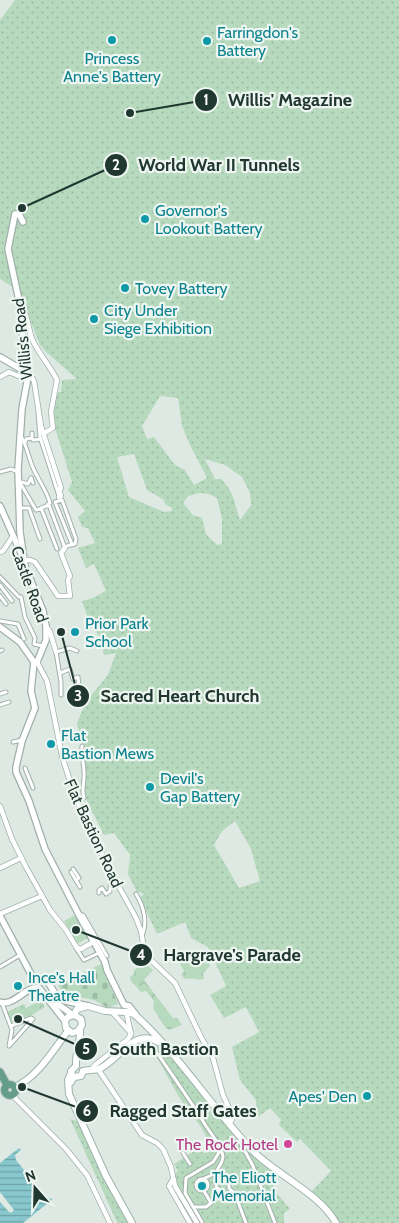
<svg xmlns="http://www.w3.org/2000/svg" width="399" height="1223" font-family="Cabin,sans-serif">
	<defs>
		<pattern id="forest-crowns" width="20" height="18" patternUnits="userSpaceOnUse" patternTransform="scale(1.25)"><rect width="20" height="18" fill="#b7dabe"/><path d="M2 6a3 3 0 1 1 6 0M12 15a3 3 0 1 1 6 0" fill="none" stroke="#9dbca4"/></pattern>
		<pattern id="cemetery-stones" width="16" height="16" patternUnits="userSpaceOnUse" patternTransform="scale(1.25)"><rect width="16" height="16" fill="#b7dabe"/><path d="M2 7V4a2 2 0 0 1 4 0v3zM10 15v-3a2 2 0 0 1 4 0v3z" fill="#9dbca4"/></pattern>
		<pattern id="park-dots" width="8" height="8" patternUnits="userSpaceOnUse" patternTransform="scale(1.25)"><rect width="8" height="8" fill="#b7dabe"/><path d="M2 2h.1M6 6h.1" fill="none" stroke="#9dbca4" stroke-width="1.8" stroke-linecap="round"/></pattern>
		<pattern id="water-rules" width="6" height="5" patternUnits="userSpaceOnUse" patternTransform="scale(1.25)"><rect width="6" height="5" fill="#87c7cd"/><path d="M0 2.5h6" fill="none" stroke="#6ea3a7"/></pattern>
	</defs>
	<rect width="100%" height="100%" fill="#dee9e3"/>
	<path fill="#b7dabe" d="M75 915 88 938 77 944 64 921Z"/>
	<g fill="url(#forest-crowns)">
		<path d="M196 954 203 961 208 960 210 966 203 973 204 979C198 981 192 977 185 979L181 975 184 971 180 964 182 961H184L190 956Z"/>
		<path d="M145 963 153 970 144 980 173 1018H177L182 1025 169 1030C162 1026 159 1015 153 1009L154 1001 146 991 141 992 131 981 130 977 134 974V970Z"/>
		<path d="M38 997 45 1007 22 1021 11 1023 7 1012 24 1004 26 1008 39 1001 37 998Z"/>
	</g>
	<path fill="url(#cemetery-stones)" d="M101 964 118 1004 110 1007H106L94 1000 63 994 58 985Z"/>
	<g fill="url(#park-dots)" fill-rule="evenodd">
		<path d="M15 0H399V1223H340L329 1208 312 1191 331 1171 300 1139 297 1142 279 1125 281 1120 270 1108 258 1117 256 1113V1100L240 1080 232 1047 259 1032 246 1007 224 1018 210 995 226 986 208 947 191 938 185 922 157 934 140 898 144 893 137 892 128 874 130 855 114 833 104 835 83 793V747L77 723 86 702 108 675 116 653 104 655 100 637 90 624 82 601 93 598 106 591 94 564 86 568 78 548 95 543 88 528 82 527 78 517 85 511 68 490 72 482 55 428 53 412 56 392H61L62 380 77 379 46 352 40 345 19 291 0 279V20ZM160 396 178 398 182 426 191 447 207 478 194 485 185 470 175 465 154 437 147 439 142 426ZM134 454 147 490 164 500 165 504 172 508V511L164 512 129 497 117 457ZM205 459 225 465 242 477 250 493 251 505 240 520C235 505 234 491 221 479H215ZM200 493 209 494 217 498 222 519V544L217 545 206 534 202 518 193 515 183 503 188 496ZM235 821 251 849 260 881 239 888 214 845 222 831Z"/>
		<path d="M148 1041C166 1048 184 1074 197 1089 222 1119 246 1152 278 1175L273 1181 275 1191 290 1209 284 1213V1223H199L176 1185 174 1174 178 1171 174 1164 199 1148 203 1153H206L209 1148 208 1140 201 1127 179 1097Z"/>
		<path d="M70 1119 77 1121 97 1164 129 1223H118L116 1220Z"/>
	</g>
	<path fill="url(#water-rules)" d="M19 1148 21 1150 15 1155 16 1160 46 1198 53 1199 23 1223H0V1202L9 1212 11 1213 14 1210 0 1192V1163Z"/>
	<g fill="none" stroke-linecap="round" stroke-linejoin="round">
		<g stroke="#a1b0aa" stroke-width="5">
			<g id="pedestrian">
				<path d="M38 413 40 437 59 496"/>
				<path d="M22 438C28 449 29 461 35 472 40 482 47 492 50 503L48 504"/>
				<path d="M33 440 41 439"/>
				<path d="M25 443 26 439 32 438V433"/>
				<path d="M0 472 11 469 18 472"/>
				<path d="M31 478 33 483"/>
				<path d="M19 481 36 510 40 509"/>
				<path d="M22 482 28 484 31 478"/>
				<path d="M20 508H29L40 539"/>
				<path d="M64 547 70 545H71L75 544 76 539 62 500 55 502 72 544 71 545"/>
				<path d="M57 549 41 508 49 505 65 548"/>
				<path d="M0 577 19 597"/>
				<path d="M0 585 12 601"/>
				<path d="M0 596 6 604"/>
				<path d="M21 597 25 617 35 638 34 644 43 646"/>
				<path d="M0 621 18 624 24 639"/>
				<path d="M0 651 2 650"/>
				<path d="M60 673 70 669 73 679 78 677 79 686 81 688"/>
				<path d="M0 694 6 692"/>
				<path d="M61 695V682L56 652 70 648 77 651"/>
				<path d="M0 705 9 702"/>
				<path d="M13 742 22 740"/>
				<path d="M25 768 33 788"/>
				<path d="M79 802 78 800 84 798C81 789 85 781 84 772 84 763 81 756 82 746"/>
				<path d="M73 869 79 878 76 880"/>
				<path d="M71 872 80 887"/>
				<path d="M99 893V890L102 888 106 894 110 891V887"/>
				<path d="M136 894C144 907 148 921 142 936"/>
				<path d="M80 915H83L107 956"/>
				<path d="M76 948 84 960 101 952"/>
				<path d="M0 967 20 955"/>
				<path d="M2 1003 12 1030 9 1046 33 1019 31 1018 11 1026"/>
				<path d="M148 1040C168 1069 188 1097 206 1126 212 1135 221 1145 223 1156 223 1164 217 1167 216 1174 214 1186 221 1191 211 1203"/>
				<path d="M241 1138 240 1142 253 1166 275 1223"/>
				<path d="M183 1153 190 1164"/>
				<circle cx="202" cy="1185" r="6"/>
				<path d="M203 1179 216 1173"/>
				<path d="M229 1179V1188L235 1194 246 1223"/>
				<path d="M218 1188 222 1194 265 1195"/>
				<path d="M194 1207H206L211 1203 204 1191"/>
				<path d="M202 1222 185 1193 186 1178 213 1162 220 1151"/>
			</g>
		</g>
		<g stroke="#a1b0aa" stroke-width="6">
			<g id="minor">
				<path d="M20 305C28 314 28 328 32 339 39 354 50 366 57 380L51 412 53 428 44 433"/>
				<path d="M0 377 9 372 28 380"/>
				<path d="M28 377 32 378 34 381 41 426 61 488 59 489 61 496 59 497"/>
				<path d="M0 552 3 551 13 536"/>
				<path d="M24 560H30L35 562 58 596H70L68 580 70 576 61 553 65 548"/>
				<path d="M46 626 50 632 56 652"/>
				<path d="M37 662 47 681 62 756 75 797 104 859 136 918 141 931 143 943 152 961 175 983 201 1037 213 1058 223 1095 233 1117 230 1123"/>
				<path d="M0 806 12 839 26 867 50 910 66 930 77 948 81 949 93 942"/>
				<path d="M0 868 21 858"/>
				<path d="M0 914 42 896"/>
				<path d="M126 1011 131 1034"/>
				<path d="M112 1012 131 1033"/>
				<path d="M98 1069 142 1135 157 1143 163 1149 171 1167 175 1186 197 1223"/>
				<path d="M91 1070 95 1065 128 1039 131 1034"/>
				<path d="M13 1094 16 1099 66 1149 87 1175 110 1223"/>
				<path d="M173 1179 169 1186 190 1223"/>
			</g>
		</g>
		<g stroke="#a1b0aa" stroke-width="8">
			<g id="tertiary">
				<path d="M23 222 19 214H15L8 249 20 305 24 349 28 377 22 409 18 469 20 532 24 560"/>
				<path d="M0 357 19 368 26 367"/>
				<path d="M0 506 24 560 25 566 43 611 46 626V640L37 662H34"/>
				<path d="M0 627 20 642 34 662 31 691 35 708 22 741 16 767V772L29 801 45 849 80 917 105 962 107 970 124 1005 129 1006 136 1015"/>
				<path d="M0 916 32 976 48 982 56 995 62 1000 88 1006"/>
				<path d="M52 1000 73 1015"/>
				<path d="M0 1002C14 1007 25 986 39 988L65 1021"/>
			</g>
		</g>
		<g stroke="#9eb4ab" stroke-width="8">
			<g id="secondary">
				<path d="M74 1015 81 1019 82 1025 78 1031 72 1033 66 1028 65 1021 68 1017 74 1015 77 1009 88 1006 105 1011 126 1012 134 1014C180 1055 212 1109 255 1153 279 1176 320 1194 336 1223"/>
				<path d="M83 1071C88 1070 94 1070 99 1069 119 1060 134 1027 158 1042"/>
				<path d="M71 1073 68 1080 69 1094 106 1176 132 1223"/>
				<path d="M72 1075 71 1071 76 1066C75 1053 81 1042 80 1030"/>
				<path d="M71 1082 74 1077 81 1076 83 1071"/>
				<path d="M15 1087C38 1077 53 1050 68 1031"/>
			</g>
		</g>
		<g stroke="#bcc3c1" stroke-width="9">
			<g id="primary">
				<path d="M0 1072 7 1085"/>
				<circle cx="10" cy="1090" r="5.5"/>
			</g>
		</g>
		<use href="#pedestrian" stroke="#fff" stroke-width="3"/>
		<use href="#minor" stroke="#fff" stroke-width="4.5"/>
		<use href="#tertiary" stroke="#fff" stroke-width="5.5"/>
		<use href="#secondary" stroke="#fff" stroke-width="6"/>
		<use href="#primary" stroke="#649d8b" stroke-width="7"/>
	</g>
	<g fill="#0f9aa8" stroke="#eef6f1" stroke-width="2">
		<circle cx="112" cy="40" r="5"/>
		<circle cx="207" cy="41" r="5"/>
		<circle cx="145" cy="219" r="5"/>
		<circle cx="125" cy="288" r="5"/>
		<circle cx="94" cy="319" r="5"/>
		<circle cx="75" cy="632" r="5"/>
		<circle cx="51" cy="744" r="5"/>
		<circle cx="150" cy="787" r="5"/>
		<circle cx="18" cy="986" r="5"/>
		<circle cx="367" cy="1096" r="5"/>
		<circle cx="202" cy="1186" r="5"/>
	</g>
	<circle fill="#d1479c" stroke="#eef6f1" stroke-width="2" cx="288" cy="1144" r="5"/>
	<g text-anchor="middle" stroke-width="4.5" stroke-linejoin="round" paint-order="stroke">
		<g font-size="16" fill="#0d838f" stroke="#eef6f1" text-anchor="start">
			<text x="217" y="38">Farringdon's<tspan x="217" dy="18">Battery</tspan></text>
			<text x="112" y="64" text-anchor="middle">Princess<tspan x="112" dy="18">Anne's Battery</tspan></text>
			<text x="155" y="216">Governor's<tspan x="155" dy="18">Lookout Battery</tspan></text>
			<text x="135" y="294">Tovey Battery</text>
			<text x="104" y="316">City Under<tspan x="104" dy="18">Siege Exhibition</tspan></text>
			<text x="85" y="629">Prior Park<tspan x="85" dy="18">School</tspan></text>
			<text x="61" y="741">Flat<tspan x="61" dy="18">Bastion Mews</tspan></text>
			<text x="160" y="784">Devil's<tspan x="160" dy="18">Gap Battery</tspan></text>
			<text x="28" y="983">Ince's Hall<tspan x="28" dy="18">Theatre</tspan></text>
			<text x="357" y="1102" text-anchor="end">Apes' Den</text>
			<text x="212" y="1183">The Eliott<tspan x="212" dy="18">Memorial</tspan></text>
		</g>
		<g font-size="16" fill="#203830" stroke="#eef6f1">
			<text transform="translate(22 339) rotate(-96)" y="6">Willis’s Road</text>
			<text transform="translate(30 584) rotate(70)" y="6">Castle Road</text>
			<text transform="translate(94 833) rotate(65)" y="6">Flat Bastion Road</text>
		</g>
		<g font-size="16" fill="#b23c85" stroke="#eef6f1" text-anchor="end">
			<text x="278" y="1150">The Rock Hotel</text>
		</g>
	</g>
	<path fill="none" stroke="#203830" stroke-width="2" d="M130 113L206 100M22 208L116 165M61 632L78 696M76 930L141 955M18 1019L86 1049M22 1087L87 1111"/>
	<g fill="#203830" stroke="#eef6f1" stroke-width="2">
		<circle cx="130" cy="113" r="5"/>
		<circle cx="22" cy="208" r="5"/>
		<circle cx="61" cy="632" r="5"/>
		<circle cx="76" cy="930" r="5"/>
		<circle cx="18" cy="1019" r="5"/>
		<circle cx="22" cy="1087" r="5"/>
		<circle cx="206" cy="100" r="12"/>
		<circle cx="116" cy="165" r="12"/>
		<circle cx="78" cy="696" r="12"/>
		<circle cx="141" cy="955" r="12"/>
		<circle cx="86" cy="1049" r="12"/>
		<circle cx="87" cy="1111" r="12"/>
	</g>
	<g font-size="15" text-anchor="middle" font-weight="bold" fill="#fff">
		<text x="206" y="105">1</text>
		<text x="116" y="170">2</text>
		<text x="78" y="701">3</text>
		<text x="141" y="960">4</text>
		<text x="86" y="1054">5</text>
		<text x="87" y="1116">6</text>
	</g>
	<g font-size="18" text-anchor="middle" font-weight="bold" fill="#203830" stroke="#eef6f1" stroke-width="4.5" stroke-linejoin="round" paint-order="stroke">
		<text x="290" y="106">Willis' Magazine</text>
		<text x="219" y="171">World War II Tunnels</text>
		<text x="180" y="702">Sacred Heart Church</text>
		<text x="232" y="961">Hargrave's Parade</text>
		<text x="164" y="1055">South Bastion</text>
		<text x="183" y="1117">Ragged Staff Gates</text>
	</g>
	<g transform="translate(35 1188) rotate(340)" stroke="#eef6f1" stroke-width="4" paint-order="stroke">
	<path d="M0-4L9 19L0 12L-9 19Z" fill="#203830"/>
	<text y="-8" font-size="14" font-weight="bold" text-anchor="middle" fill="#203830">N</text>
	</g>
</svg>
